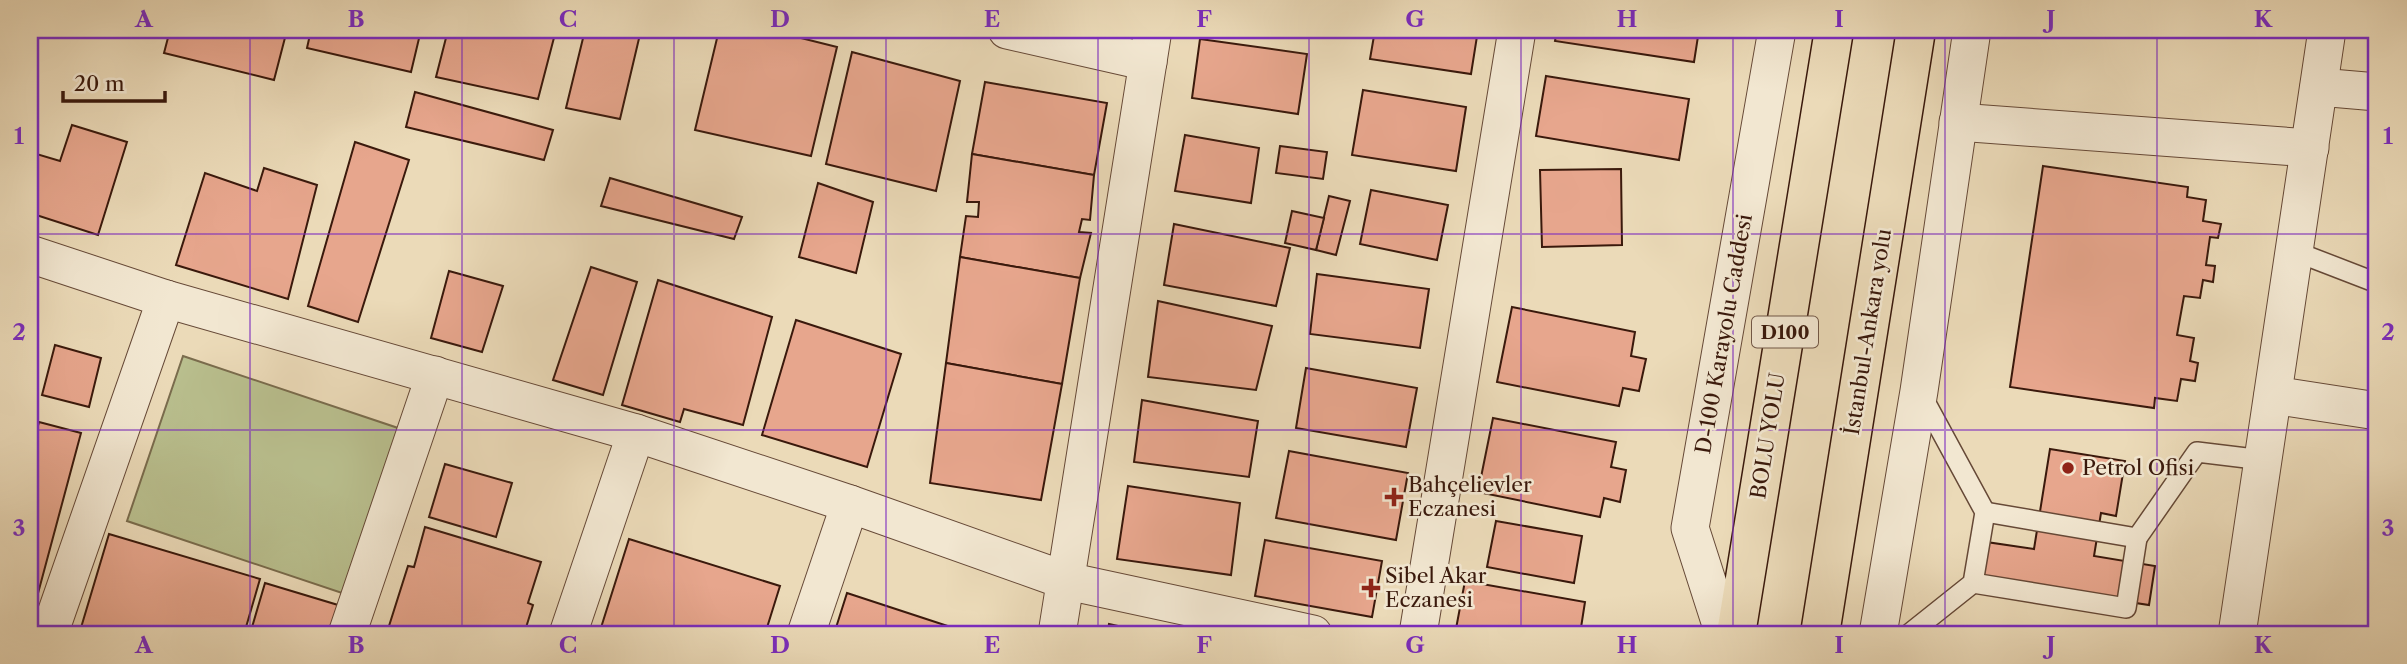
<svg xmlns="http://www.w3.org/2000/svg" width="2407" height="664" font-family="'Libre Caslon Text',serif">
	<rect width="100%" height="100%" fill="#ebdab8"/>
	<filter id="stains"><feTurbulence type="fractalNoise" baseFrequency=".00286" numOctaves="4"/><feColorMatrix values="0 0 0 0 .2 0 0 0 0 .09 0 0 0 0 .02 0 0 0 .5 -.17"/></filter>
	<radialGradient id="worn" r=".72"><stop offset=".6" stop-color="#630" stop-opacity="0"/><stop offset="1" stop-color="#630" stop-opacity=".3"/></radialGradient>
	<path fill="#b9bf8e" stroke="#7a6c4d" stroke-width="2" d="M183 356 401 429 345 594 127 521Z"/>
	<g fill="#e7a68d" stroke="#3a190c" stroke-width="2">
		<path d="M170 30H287L274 80 164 53Z"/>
		<path d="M311 30H421L411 72 307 48Z"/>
		<path d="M448 30H556L538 99 436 77Z"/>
		<path d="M585 30H641L620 119 566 108Z"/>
		<path d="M719 30H769L837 47 811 156 695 130Z"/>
		<path d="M1375 30H1478L1471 74 1370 59Z"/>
		<path d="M1557 30H1699L1694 62 1555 41Z"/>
		<path d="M1200 39 1307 54 1298 114 1192 98Z"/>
		<path d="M852 52 960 81 936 191 826 164Z"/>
		<path d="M30 66 36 67 30 87Z"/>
		<path d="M1546 76 1689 99 1679 160 1536 136Z"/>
		<path d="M985 82 1107 103 1094 175 972 154Z"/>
		<path d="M1363 90 1466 107 1456 171 1352 155Z"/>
		<path d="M415 92 553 130 544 160 406 127Z"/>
		<path d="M72 125 127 142 98 235 30 213V152L60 161Z"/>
		<path d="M1185 135 1259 148 1251 203 1175 191Z"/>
		<path d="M355 142 409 160 358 322 308 306Z"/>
		<path d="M1280 146 1327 152 1323 179 1276 173Z"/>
		<path d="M972 154 1094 175 1090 220 1082 219 1079 232 1091 233 1080 278 960 257 966 216 978 217 979 202H967Z"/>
		<path d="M2043 166 2188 187 2187 197 2206 200 2203 221 2221 224 2218 238 2210 237 2206 265 2215 266 2213 282 2203 280 2200 298 2184 296 2177 335 2194 338 2190 361 2198 363 2195 381 2181 379 2177 401 2155 398 2154 408 2010 387Z"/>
		<path d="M264 168 317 185 288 299 176 265 205 173 257 191Z"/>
		<path d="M1621 169 1622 245 1542 247 1540 170Z"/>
		<path d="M610 178 742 217 734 239 601 206Z"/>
		<path d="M818 183 873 202 856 273 799 257Z"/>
		<path d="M1371 190 1448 205 1437 260 1360 244Z"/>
		<path d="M1329 196 1350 201 1336 255 1316 250Z"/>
		<path d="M1292 211 1324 218 1316 250 1285 243Z"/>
		<path d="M1174 224 1290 248 1276 306 1164 285Z"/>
		<path d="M960 257 1080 278 1062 384 946 363Z"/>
		<path d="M591 267 637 282 603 395 553 380Z"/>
		<path d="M449 271 503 286 482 352 431 338Z"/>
		<path d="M1317 274 1429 289 1420 348 1310 334Z"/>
		<path d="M658 280 772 317 743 425 684 409 680 422 622 405Z"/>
		<path d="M1158 301 1272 326 1256 390 1148 377Z"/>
		<path d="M1512 307 1635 332 1631 356 1646 359 1639 391 1623 388 1619 406 1497 382Z"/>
		<path d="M796 320 901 354 867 467 762 435Z"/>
		<path d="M55 345 101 358 89 407 42 395Z"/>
		<path d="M946 363 1062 384 1041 500 930 483Z"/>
		<path d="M1306 368 1417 388 1406 447 1296 428Z"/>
		<path d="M1142 400 1258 421 1249 477 1134 462Z"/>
		<path d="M1493 418 1616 442 1611 467 1626 470 1620 502 1604 498 1600 517 1478 492Z"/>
		<path d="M39 422 81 433 33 612 30 613V435L35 437Z"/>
		<path d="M2050 449 2125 461 2116 516 2101 513 2094 556 2155 566 2149 605 1980 579 1986 542 2034 549Z"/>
		<path d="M1289 451 1408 473 1396 540 1276 518Z"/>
		<path d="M445 464 512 483 496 537 429 517Z"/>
		<path d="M1128 486 1240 503 1231 575 1117 559Z"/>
		<path d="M1496 521 1582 536 1574 583 1487 567Z"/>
		<path d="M425 527 541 562 528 603 533 605 524 634H391L393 627 389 626 408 566 414 567Z"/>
		<path d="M109 534 260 579 244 634H92L80 631Z"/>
		<path d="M629 539 780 586 765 634H599Z"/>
		<path d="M1265 540 1382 561 1372 617 1255 596Z"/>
		<path d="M1465 581 1585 602 1580 634H1455Z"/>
		<path d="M265 583 338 605 329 634H250Z"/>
		<path d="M847 593 972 634H834Z"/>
		<path d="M1109 624 1154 634H1107Z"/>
	</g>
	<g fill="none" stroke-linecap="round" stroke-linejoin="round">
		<g stroke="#664937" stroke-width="22">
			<g id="service">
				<path d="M2294 251 2377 283"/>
				<path d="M1985 512 2137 538 2197 452 2263 460"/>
				<path d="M1973 583 2126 608 2137 538"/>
				<path d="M1909 634 1973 583 1985 512 1922 396"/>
			</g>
		</g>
		<g stroke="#664937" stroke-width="39">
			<g id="minor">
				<path d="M1007 30 1148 62"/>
				<path d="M2319 87 2377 92"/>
				<path d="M1958 122 2310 148"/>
				<path d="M30 254 166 299 636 433 850 504 1067 581 1313 634"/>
				<path d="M2273 395 2377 411"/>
				<path d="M49 634 166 299"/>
				<path d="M347 634 435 375"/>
				<path d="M568 634 636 433"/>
				<path d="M806 634 850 504"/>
				<path d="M1057 634 1153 30"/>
				<path d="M1418 634 1517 30"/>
				<path d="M1724 634 1690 528 1777 30"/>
				<path d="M1878 634 1919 391 1972 30"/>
				<path d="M2237 634 2327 30"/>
			</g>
		</g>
		<g stroke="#3a190c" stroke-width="41">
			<g id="trunk">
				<path d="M1736 634 1834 30"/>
				<path d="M1820 634 1916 30"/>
			</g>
		</g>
		<use href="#service" stroke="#f2e7d1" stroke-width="19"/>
		<use href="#minor" stroke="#f2e7d1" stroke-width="37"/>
		<use href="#trunk" stroke="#ebdab8" stroke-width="38"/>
	</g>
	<path fill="none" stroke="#7b2cbf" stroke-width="2" stroke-opacity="0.55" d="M250 30V634M462 30V634M674 30V634M886 30V634M1098 30V634M1309 30V634M1521 30V634M1733 30V634M1945 30V634M2157 30V634M30 234H2377M30 430H2377"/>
	<g fill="#8f2418" stroke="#f2e7d1" stroke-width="2.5">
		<circle cx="2068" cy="468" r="7"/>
		<path d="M1390.5 486.5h7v7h7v7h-7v7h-7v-7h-7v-7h7z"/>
		<path d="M1367.5 577.5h7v7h7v7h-7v7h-7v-7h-7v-7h7z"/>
	</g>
	<g text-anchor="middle" stroke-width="5" stroke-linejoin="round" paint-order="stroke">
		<rect fill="#f2e7d1" stroke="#715747" stroke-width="2" x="1752" y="316.5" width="66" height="31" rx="5"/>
		<g font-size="19" font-weight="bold" fill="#3a190c">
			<text x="1785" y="339">D100</text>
		</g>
		<g font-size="21" fill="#3a190c" stroke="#f2e7d1">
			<text transform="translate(1868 332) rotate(-81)" y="7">İstanbul-Ankara yolu</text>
			<text transform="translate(1724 334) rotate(-80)" y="7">D-100 Karayolu Caddesi</text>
			<text transform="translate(1768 436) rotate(-81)" y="7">BOLU YOLU</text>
		</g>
		<g font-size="21" fill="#3a190c" stroke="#f2e7d1" text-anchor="start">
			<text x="2082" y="475">Petrol Ofisi</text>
			<text x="1408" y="492">Bahçelievler<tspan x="1408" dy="24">Eczanesi</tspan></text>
			<text x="1385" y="583">Sibel Akar<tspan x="1385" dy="24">Eczanesi</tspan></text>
		</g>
	</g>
	<rect width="2407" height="664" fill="none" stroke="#ebdab8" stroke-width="77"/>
	<path d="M63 91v10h102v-10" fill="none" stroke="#3a190c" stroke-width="3.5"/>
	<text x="74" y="91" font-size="21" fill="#3a190c" stroke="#f2e7d1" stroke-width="5" paint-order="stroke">20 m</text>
	<rect x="38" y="38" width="2330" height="588" fill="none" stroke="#7b2cbf" stroke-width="2.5"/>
	<g font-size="23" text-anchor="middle" font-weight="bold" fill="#7b2cbf">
		<text x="144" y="27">A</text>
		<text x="356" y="27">B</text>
		<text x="568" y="27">C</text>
		<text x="780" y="27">D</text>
		<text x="992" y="27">E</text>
		<text x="1204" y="27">F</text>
		<text x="1415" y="27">G</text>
		<text x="1627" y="27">H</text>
		<text x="1839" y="27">I</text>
		<text x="2051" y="27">J</text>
		<text x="2263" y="27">K</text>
		<text x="19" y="144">1</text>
		<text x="2388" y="144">1</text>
		<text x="19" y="340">2</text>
		<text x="2388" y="340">2</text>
		<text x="19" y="536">3</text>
		<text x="2388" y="536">3</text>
		<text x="144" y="653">A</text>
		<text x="356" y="653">B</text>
		<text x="568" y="653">C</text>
		<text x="780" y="653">D</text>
		<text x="992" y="653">E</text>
		<text x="1204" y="653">F</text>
		<text x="1415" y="653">G</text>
		<text x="1627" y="653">H</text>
		<text x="1839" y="653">I</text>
		<text x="2051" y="653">J</text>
		<text x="2263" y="653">K</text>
	</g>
	<rect width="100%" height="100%" filter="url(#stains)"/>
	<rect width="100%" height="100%" fill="url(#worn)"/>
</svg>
